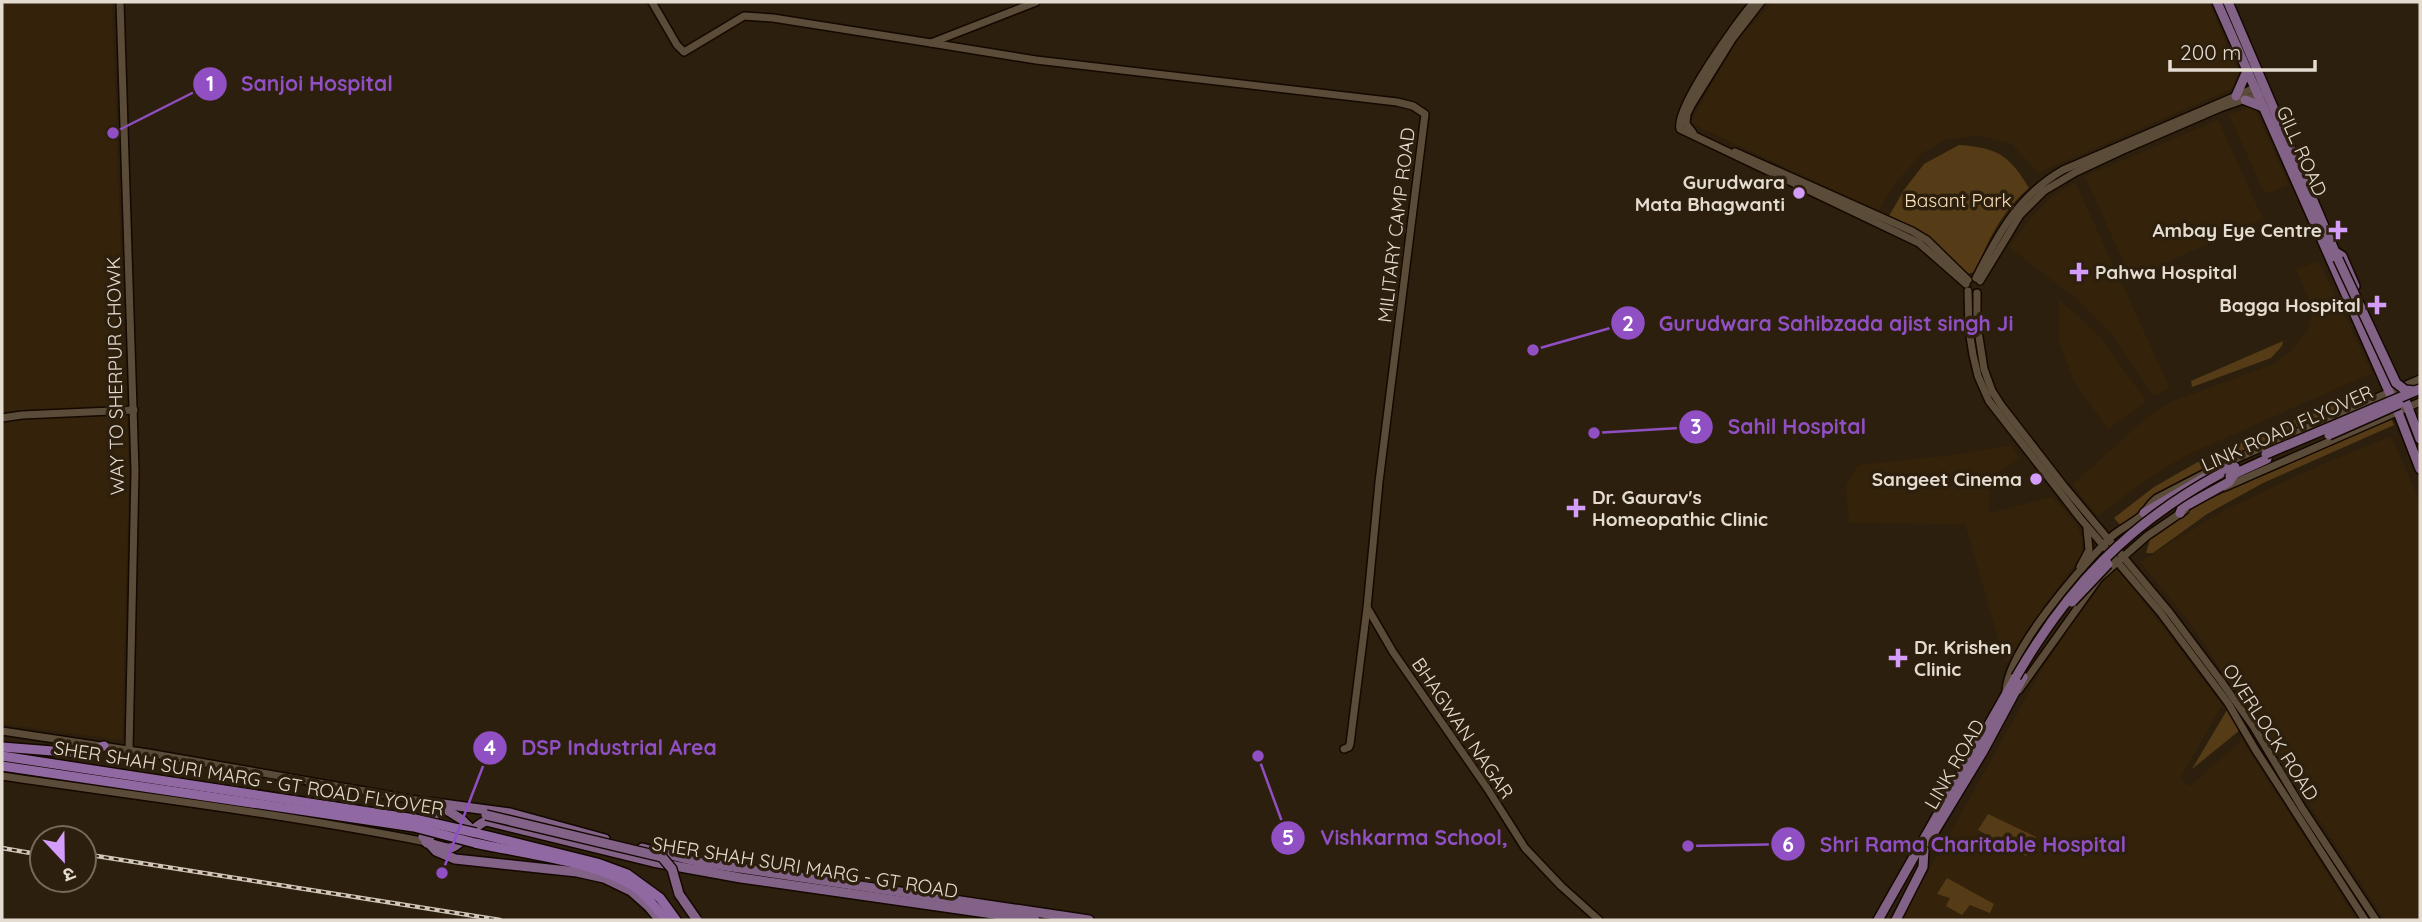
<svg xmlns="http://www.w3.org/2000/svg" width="2422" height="922" font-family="Quicksand,'Noto Sans Devanagari',sans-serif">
	<rect width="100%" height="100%" fill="#2c1f0d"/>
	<g fill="#34230a">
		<path d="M2 2H112L129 478 122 740 2 724Z"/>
		<path d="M1773 2H2209L2238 72 2234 88 2038 173 2012 144 1977 135 1945 140 1921 154 1892 187 1879 211 1690 123 1734 44Z"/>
		<path d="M2253 105 2289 185 2265 194 2229 115Z"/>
		<path d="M2218 120 2263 219 2131 279 2085 176Z"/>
		<path d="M2075 182 2170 388 2154 396 2113 336 2074 297 2009 247 2032 216 2053 196Z"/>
		<path d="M2319 261 2372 373 2187 455 2147 479 2098 516 2072 485 2146 418 2173 401 2274 364 2291 351 2308 330 2313 310 2296 269Z"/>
		<path d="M2059 299 2100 337 2146 401 2108 429 2073 380 2059 340Z"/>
		<path d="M2391 436 2420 501V920H2385L2191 624 2140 562 2224 510 2314 468Z"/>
		<path d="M2011 445 2019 457 1989 480V513L2052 497 2076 523 2082 537V555L2046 603 2012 661 2005 662 1965 524 1849 523 1846 487 1858 465 1963 454Z"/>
		<path d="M2116 569 2127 580 2222 705 2180 779 2190 786 2242 740 2357 920H1901L2041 671 2095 587Z"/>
	</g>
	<g fill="#553c17">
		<path d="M1959 145C1998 148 2009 155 2029 188 2003 210 1987 240 1976 272L1965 274 1922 232 1889 216 1904 190 1924 164Z"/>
		<path d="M2283 341 2282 346 2271 358 2192 387 2191 381Z"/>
		<path d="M2351 396 2356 407 2224 464 2219 452Z"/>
		<path d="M2391 418 2394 425 2263 483 2207 514 2153 553H2146L2150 539 2199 504Z"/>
		<path d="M2203 459 2209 470 2121 526 2114 518 2154 487Z"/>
		<path d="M2227 710 2240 730 2192 769Z"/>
		<path d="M1988 814 2036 837 2026 856 1978 830Z"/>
		<path d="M1947 878 1994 904 1990 913 1970 905 1962 915 1946 906 1950 898 1937 894Z"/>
	</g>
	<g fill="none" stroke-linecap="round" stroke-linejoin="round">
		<g stroke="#140800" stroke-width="10">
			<g id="tertiary">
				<path d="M120 2 135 471 129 750"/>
				<path d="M652 2 677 45 684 52 744 16 773 18 931 43 1036 2"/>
				<path d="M1754 2C1738 20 1674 109 1680 129L1919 243 1966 284"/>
				<path d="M931 43 1036 60 1397 102 1413 106 1425 114 1379 482 1367 608 1350 744 1349 747 1344 749"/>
				<path d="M1693 133 1686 124 1687 114 1692 104 1733 38 1761 2"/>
				<path d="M1735 152 1912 231 1927 240 1968 280"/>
				<path d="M1976 278C1998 234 2019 195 2063 170L2257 87"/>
				<path d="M1980 281 2020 215 2044 191 2076 172 2123 150 2220 108 2263 93"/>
				<path d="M1968 291 1969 330 1973 355 1978 376 1989 401 2080 518 2160 612 2228 703 2255 749 2365 920"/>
				<path d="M1977 293V324L1984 369 1992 391 2001 405 2063 485 2170 613 2221 681 2253 726 2302 808 2376 920"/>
				<path d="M2 418 22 415 134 410"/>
				<path d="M2225 487 2420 402"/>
				<path d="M2080 567 2089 550 2087 529"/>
				<path d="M1368 609 1393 652 1487 788 1525 848 1561 886 1599 920"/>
				<path d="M2019 690 2099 578 2147 536 2185 510"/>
				<path d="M2006 691C2008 650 2079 570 2108 540 2118 529 2133 524 2143 514 2148 508 2150 503 2157 498L2215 468 2420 379"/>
				<path d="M2 731 148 753 428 802"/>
				<path d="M2 776C143 797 285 814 426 842"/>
			</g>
		</g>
		<g stroke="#140800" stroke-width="12">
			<g id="primary">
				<path d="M2217 2 2398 412 2420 469"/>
				<path d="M2228 2 2338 259"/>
				<path d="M2236 96 2247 71"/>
				<path d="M2245 100 2263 107"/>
				<path d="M2337 253 2342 256 2355 286"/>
				<path d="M2402 392 2420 439"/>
				<path d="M2230 476 2267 459"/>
				<path d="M2144 513 2216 471 2235 467"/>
				<path d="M2180 513 2182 508 2229 482 2235 473"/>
				<path d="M605 839 510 813 428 802 423 837 436 851 455 859 577 872 604 878 631 891 649 907 660 920"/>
				<path d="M426 842 430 837 437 804 461 819 471 829"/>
				<path d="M1928 842 1982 753 2023 677"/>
				<path d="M427 843C434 844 443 848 450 848 460 847 472 826 486 821L653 862 741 878 1035 920"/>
				<path d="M642 848 699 862 1089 920"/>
				<path d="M1878 920 2016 677"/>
				<path d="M1896 920 1923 867 1924 850"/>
			</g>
		</g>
		<g stroke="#140800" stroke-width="12">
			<g id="trunk">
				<path d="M2 747 78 753 89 752 104 746"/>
				<path d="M2 756 415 819"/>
				<path d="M2 766 414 827"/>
				<path d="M476 833 597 863 627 874 660 898 676 920"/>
				<path d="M475 843C522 854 597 861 636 888 648 897 657 909 666 920"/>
			</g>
		</g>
		<use href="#tertiary" stroke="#5b4c39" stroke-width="7"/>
		<use href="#primary" stroke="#836288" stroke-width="9"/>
		<use href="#trunk" stroke="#9069a2" stroke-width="9"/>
		<g stroke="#d0c6ba" stroke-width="4.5">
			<g id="rail">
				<path d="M2 848 42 855"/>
				<path d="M84 854 500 920"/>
			</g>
		</g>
		<use href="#rail" stroke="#2c1f0d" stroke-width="2" stroke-dasharray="5" stroke-linecap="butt"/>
		<g stroke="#140800" stroke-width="12" stroke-linecap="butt">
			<g id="primary-bridge">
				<path d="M2338 259 2396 383 2405 390 2415 391"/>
				<path d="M2329 435 2399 404"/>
				<path d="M2266 454 2420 389"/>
				<path d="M2072 602 2108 564"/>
				<path d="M2016 677C2068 587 2128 524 2220 474"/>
				<path d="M486 815 662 857 672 869 679 894 697 920"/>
			</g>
		</g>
		<g stroke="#140800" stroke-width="12" stroke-linecap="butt">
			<g id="trunk-bridge">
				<path d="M415 819 476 833"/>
				<path d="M414 827 475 843"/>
			</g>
		</g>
		<use href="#primary-bridge" stroke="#836288" stroke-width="9"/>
		<use href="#trunk-bridge" stroke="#9069a2" stroke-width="9"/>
	</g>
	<g fill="#d49cfb" stroke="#2c1f0d" stroke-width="2.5">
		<circle cx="1799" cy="193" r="7"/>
		<path d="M2334.5 219.5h7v7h7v7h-7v7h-7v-7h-7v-7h7z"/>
		<path d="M2075.5 261.5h7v7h7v7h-7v7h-7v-7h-7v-7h7z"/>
		<path d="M2373.5 294.5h7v7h7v7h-7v7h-7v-7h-7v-7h7z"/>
		<circle cx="2036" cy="479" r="7"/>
		<path d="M1572.5 497.5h7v7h7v7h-7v7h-7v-7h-7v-7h7z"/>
		<path d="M1894.5 647.5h7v7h7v7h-7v7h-7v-7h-7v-7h7z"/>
	</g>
	<g text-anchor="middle" stroke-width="7" stroke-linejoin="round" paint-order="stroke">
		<g font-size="19" fill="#e5dcd1" stroke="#2c1f0d">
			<text transform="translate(2302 151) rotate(66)" y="7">GILL ROAD</text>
			<text transform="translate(1396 225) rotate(-83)" y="7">MILITARY CAMP ROAD</text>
			<text transform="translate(115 376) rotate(-91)" y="7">WAY TO SHERPUR CHOWK</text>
			<text transform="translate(2287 428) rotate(-24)" y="7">LINK ROAD FLYOVER</text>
			<text transform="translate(1463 728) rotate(56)" y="7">BHAGWAN NAGAR</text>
			<text transform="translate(2271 732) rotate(57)" y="7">OVERLOCK ROAD</text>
			<text transform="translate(1954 764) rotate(-60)" y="7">LINK ROAD</text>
			<text transform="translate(249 778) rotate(9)" y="7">SHER SHAH SURI MARG - GT ROAD FLYOVER</text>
			<text transform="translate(805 867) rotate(9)" y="7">SHER SHAH SURI MARG - GT ROAD</text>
		</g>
		<g font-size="19" font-weight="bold" fill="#e5dcd1" stroke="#2c1f0d" text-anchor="end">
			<text x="1785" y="189">Gurudwara<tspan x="1785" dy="22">Mata Bhagwanti</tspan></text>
			<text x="2322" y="237">Ambay Eye Centre</text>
			<text x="2095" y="279" text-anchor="start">Pahwa Hospital</text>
			<text x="2361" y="312">Bagga Hospital</text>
			<text x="2022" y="486">Sangeet Cinema</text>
			<text x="1592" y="504" text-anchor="start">Dr. Gaurav's<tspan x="1592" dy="22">Homeopathic Clinic</tspan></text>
			<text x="1914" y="654" text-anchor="start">Dr. Krishen<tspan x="1914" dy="22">Clinic</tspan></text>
		</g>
		<g font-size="19" fill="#fbdfbb" stroke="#2c1f0d">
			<text x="1958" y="207">Basant Park</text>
		</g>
	</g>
	<path fill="none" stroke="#904fc3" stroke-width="2.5" d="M113 133L210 84M1533 350L1628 323M1594 433L1696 427M442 873L490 748M1258 756L1288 838M1688 846L1788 844"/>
	<g fill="#904fc3" stroke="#2c1f0d" stroke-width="2.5">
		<circle cx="113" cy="133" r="7"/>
		<circle cx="1533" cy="350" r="7"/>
		<circle cx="1594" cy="433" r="7"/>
		<circle cx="442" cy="873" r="7"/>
		<circle cx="1258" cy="756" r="7"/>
		<circle cx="1688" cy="846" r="7"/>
		<circle cx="210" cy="84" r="18"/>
		<circle cx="1628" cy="323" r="18"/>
		<circle cx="1696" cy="427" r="18"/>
		<circle cx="490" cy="748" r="18"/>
		<circle cx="1288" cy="838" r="18"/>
		<circle cx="1788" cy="844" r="18"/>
	</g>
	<g font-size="21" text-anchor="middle" font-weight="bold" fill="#fff">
		<text x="210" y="91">1</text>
		<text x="1628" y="331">2</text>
		<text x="1696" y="434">3</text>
		<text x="490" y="755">4</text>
		<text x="1288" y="845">5</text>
		<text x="1788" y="852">6</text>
	</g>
	<g font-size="21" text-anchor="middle" font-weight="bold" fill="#904fc3" stroke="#2c1f0d" stroke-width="7" stroke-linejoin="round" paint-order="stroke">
		<text x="317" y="91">Sanjoi Hospital</text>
		<text x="1836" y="331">Gurudwara Sahibzada ajist singh Ji</text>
		<text x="1797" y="434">Sahil Hospital</text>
		<text x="619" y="755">DSP Industrial Area</text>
		<text x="1414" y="845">Vishkarma School,</text>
		<text x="1973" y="852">Shri Rama Charitable Hospital</text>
	</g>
	<rect width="2422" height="922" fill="none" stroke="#e5dcd1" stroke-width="7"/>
	<g transform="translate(63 859) rotate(158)"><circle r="33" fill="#2c1f0d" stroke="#766b5b" stroke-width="2"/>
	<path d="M0-5L12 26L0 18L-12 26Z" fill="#d49cfb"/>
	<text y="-10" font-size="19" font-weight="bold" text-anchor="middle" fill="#e5dcd1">उ</text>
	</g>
	<path d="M2170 60v10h145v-10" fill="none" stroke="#e5dcd1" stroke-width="3.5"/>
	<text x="2180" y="60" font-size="21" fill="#e5dcd1" stroke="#2c1f0d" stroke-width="5" paint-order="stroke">200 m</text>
</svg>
